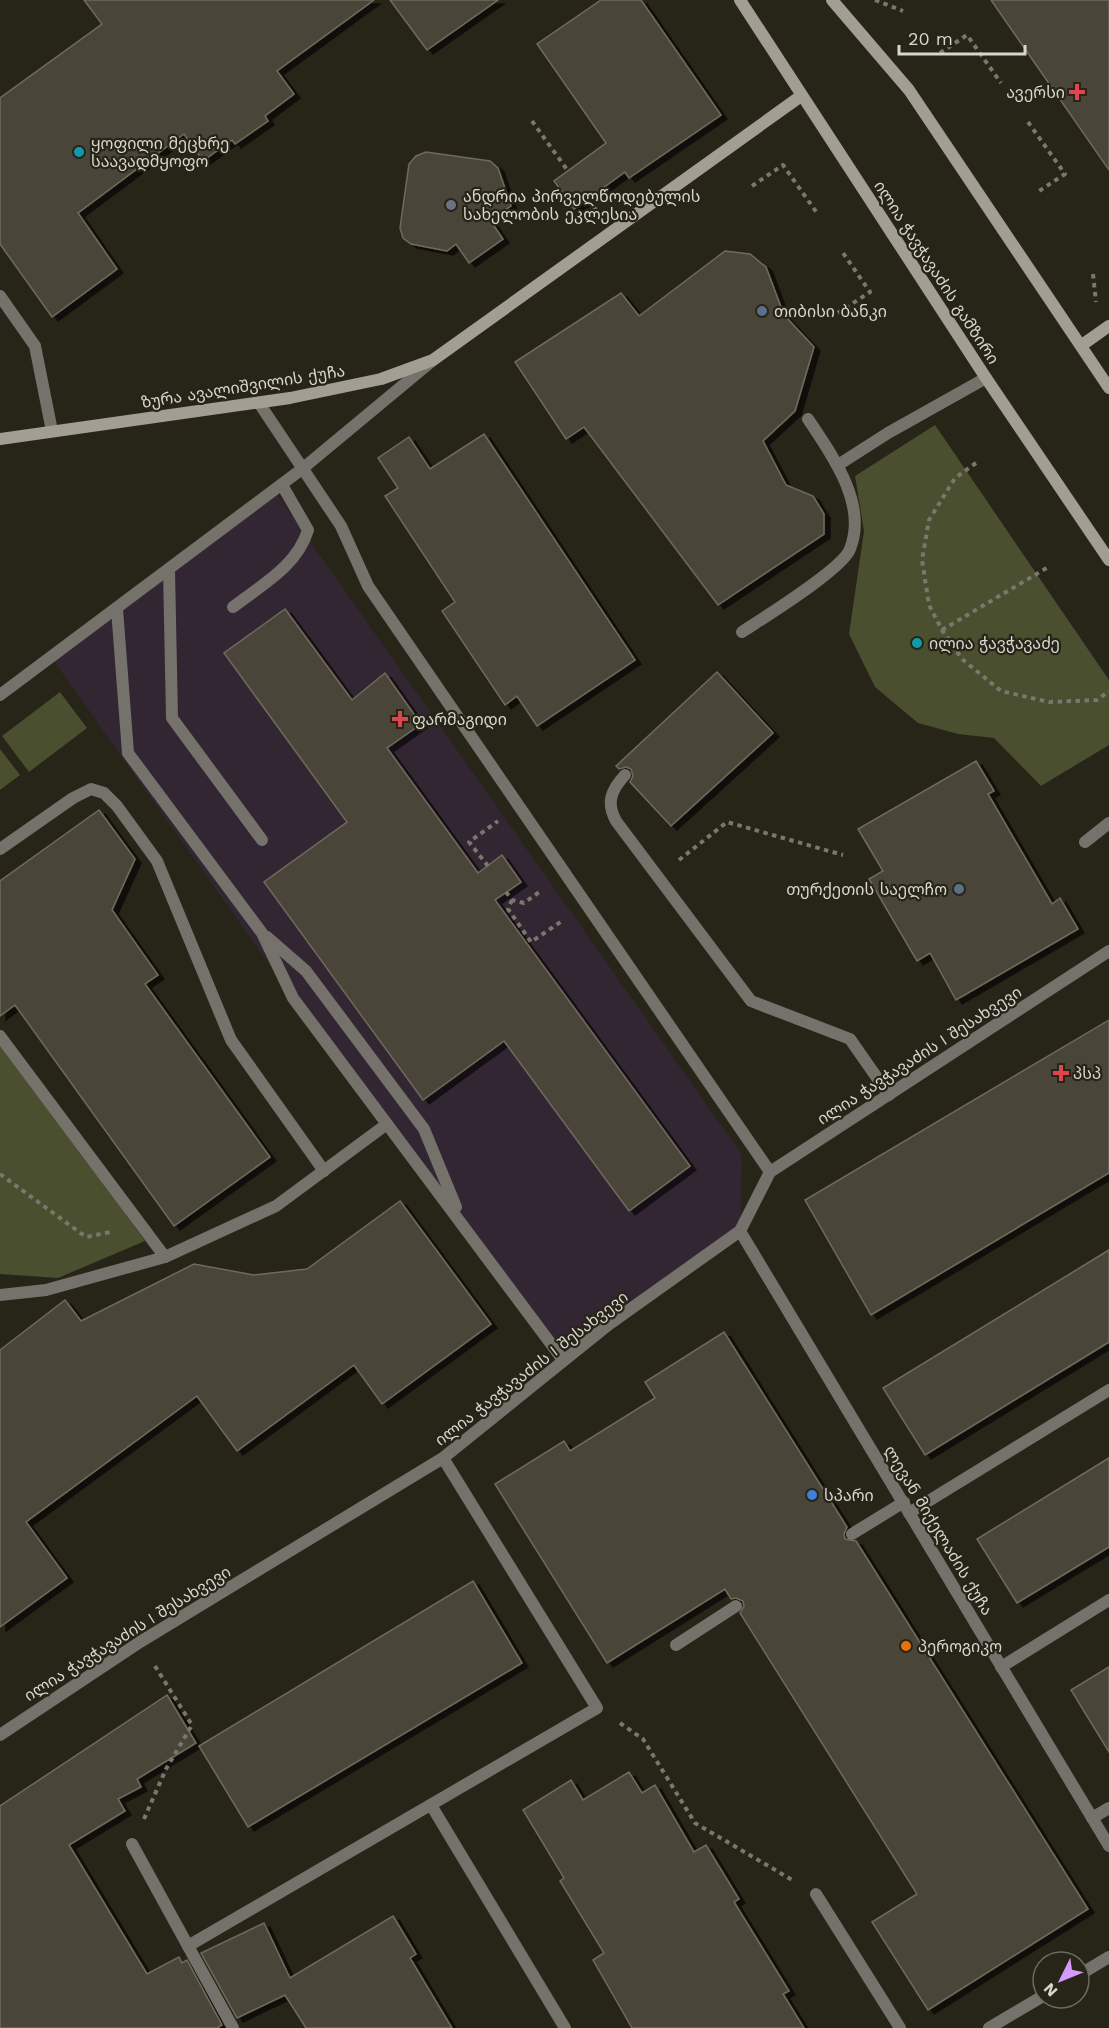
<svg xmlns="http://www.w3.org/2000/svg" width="1109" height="2028" font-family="'Work Sans','Noto Sans Georgian',sans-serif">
	<defs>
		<filter id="shadow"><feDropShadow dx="6" dy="4" stdDeviation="0" flood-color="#0009"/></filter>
	</defs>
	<rect width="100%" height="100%" fill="#272418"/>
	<path fill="#332633" d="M274 490 742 1155 740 1231 563 1360 293 998 51 657Z"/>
	<g fill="#494f2f">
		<path d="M935 425 1109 680V745L1041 786 994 738 958 734 918 723 875 687 849 634 864 531 855 476Z"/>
		<path d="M60 692 87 728 29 772 2 736Z"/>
		<path d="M0 749 20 775 0 790Z"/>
		<path d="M0 1040 145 1241 58 1278 0 1274Z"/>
	</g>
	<g fill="#494538" stroke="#6f6b5d" stroke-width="1.5" filter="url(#shadow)">
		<path d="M84 0H374L277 71 294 94 265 116 268 121 235 144 232 140 203 161 184 134 78 213 117 269 52 317 0 244V98L102 24Z"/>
		<path d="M390 0H498L427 50Z"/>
		<path d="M601 0H641L721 115 629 178 625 172 574 209 554 181 606 143 537 44Z"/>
		<path d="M991 0H1109V170Z"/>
		<path d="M426 152 490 161 498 168 511 206 490 220 503 239 469 263 456 244 447 251 411 244 403 238 400 228 409 164 416 156Z"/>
		<path d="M725 251 750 254 766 267 784 315 814 347 795 411 763 441 786 485 813 496 824 514V534L718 605 584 427 566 439 515 362 621 293 639 316Z"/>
		<path d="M484 434 635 660 537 726 517 696 505 705 442 611 455 602 385 496 398 488 378 458 409 437 430 469Z"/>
		<path d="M285 609 352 700 385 673 421 724 387 748 478 873 502 855 521 882 495 900 690 1166 629 1211 504 1041 423 1100 264 882 347 822 224 653Z"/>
		<path d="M717 672 773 733 671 826 630 782 633 776 631 769 626 767 619 769 616 766Z"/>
		<path d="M976 761 994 791 988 794 1052 904 1060 898 1078 929 956 1000 930 953 917 961 869 879 883 871 858 829Z"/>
		<path d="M99 810 135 859 112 910 158 975 145 984 270 1157 174 1226 15 1005 0 1016V881Z"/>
		<path d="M1109 1020V1173L871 1315 805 1200Z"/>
		<path d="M400 1201 491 1324 382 1404 354 1365 237 1451 197 1396 26 1522 67 1578 0 1627V1350L65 1300 81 1321 194 1264 254 1275 307 1269Z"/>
		<path d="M1109 1250V1342L925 1455 883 1388Z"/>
		<path d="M724 1332 847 1527 844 1534 845 1539 856 1541 1088 1909 928 2010 872 1922 917 1894 740 1613 744 1606 743 1601 736 1598 731 1599 725 1589 607 1663 495 1484 564 1441 570 1451 655 1398 645 1382Z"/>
		<path d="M1109 1458V1547L1017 1603 977 1539Z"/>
		<path d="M473 1581 522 1663 248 1827 199 1746Z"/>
		<path d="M1109 1667V1752L1071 1690Z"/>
		<path d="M167 1695 196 1743 137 1779 141 1787 118 1799 125 1811 69 1845 147 1974 179 1957 182 1963 187 1960 222 2025 217 2028H0V1806Z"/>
		<path d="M629 1772 642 1793 655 1785 694 1852 706 1845 739 1899 734 1902 789 1991 783 1994 804 2028H632L593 1960 604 1953 560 1881 564 1878 523 1810 571 1780 583 1800Z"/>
		<path d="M393 1916 416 1954 410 1958 452 2028H306L285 1995 237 2018 201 1953 264 1923 290 1978Z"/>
	</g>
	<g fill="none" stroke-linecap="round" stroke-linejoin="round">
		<g stroke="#7a776d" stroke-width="4" stroke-dasharray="4.5 4.5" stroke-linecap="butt">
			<path d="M875 0 903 11"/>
			<path d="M940 53 967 35 1001 83"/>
			<path d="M532 121 568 171"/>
			<path d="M1028 122 1065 174 1036 193"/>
			<path d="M752 186 783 165 817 213"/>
			<path d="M588 199 596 210"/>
			<path d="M1093 274 1096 302"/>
			<path d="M838 313 870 292 841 250"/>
			<path d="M976 463 955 478 929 520 922 560 929 605 942 630 962 659 1001 691 1049 702 1097 700 1109 691"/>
			<path d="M942 630 1050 566"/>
			<path d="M679 860 727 822 843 855"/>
			<path d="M488 866 469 842 498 821"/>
			<path d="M506 892 512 900 524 903 542 890"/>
			<path d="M512 900 508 909 531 942 562 921"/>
			<path d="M0 1174 86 1237 111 1232"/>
			<path d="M620 1723 643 1739 695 1823 794 1881"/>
			<path d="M144 1819 166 1769 192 1725 155 1666"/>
		</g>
		<g stroke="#74726b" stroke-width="12">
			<path d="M0 296 35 346 52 431"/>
			<path d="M259 403 341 526 368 586 770 1172"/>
			<path d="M838 465 888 433 986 378"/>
			<path d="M169 570 172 718 262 840"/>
			<path d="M233 607C263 584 297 566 308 530L282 485"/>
			<path d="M117 609 128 753 262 933 293 998 563 1360"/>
			<path d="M742 632C763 618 843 569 850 549 868 504 832 455 808 419"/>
			<path d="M625 775C611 790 606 803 616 821L751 1001 850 1039 889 1095"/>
			<path d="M1085 842 1109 823"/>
			<path d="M0 849 73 798 91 789 104 793 117 806 157 861 231 1040 324 1171"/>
			<path d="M267 937 306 971 424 1129 456 1207"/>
			<path d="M0 1036 165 1257"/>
			<path d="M0 1295 46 1290 165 1257 276 1206 387 1124"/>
			<path d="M909 1513 1109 1390"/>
			<path d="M852 1534 904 1502"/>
			<path d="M676 1645 736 1606"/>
			<path d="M1001 1667 1109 1600"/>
			<path d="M431 1805 565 2028"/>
			<path d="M1092 1818 1109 1808"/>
			<path d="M132 1844 233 2028"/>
			<path d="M816 1894 900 2028"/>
			<path d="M188 1946 597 1708 443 1458"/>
		</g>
		<g stroke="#74726b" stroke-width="12">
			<path d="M0 695 302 469 432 361"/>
			<path d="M740 1231 1109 1846"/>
			<path d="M0 1735 140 1642 443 1458 608 1325 740 1231 770 1172 1109 951"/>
			<path d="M1079 1975 1109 1957"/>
			<path d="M989 2028 1043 1996"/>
		</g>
		<g stroke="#a29e94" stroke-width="12">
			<path d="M740 0 986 378 1109 560"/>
			<path d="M832 0 909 90 1109 388"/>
			<path d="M1082 345 1109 326"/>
			<path d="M0 439 290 398 381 379 433 360 801 96"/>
		</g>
	</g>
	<g fill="#e0444e" stroke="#272418" stroke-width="2">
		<path d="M1074 83h6v6h6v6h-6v6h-6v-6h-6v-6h6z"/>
		<path d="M397 710h6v6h6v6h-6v6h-6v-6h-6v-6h6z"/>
		<path d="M1058 1064h6v6h6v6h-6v6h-6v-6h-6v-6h6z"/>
	</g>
	<g fill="#0f9aa8" stroke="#272418" stroke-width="2">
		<circle cx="79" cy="152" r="6"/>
		<circle cx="917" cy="643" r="6"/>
	</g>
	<circle fill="#6b7280" stroke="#272418" stroke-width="2" cx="451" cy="205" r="6"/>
	<g fill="#5c6f8a" stroke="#272418" stroke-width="2">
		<circle cx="762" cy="311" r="6"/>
		<circle cx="959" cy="889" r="6"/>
	</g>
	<circle fill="#3f7fe0" stroke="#272418" stroke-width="2" cx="812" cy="1495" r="6"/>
	<circle fill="#e8710a" stroke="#272418" stroke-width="2" cx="906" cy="1646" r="6"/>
	<g text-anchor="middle" stroke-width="4.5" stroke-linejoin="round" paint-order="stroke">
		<g font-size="16" fill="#d8d6ce" stroke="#272418" text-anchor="start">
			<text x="1065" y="98" text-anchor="end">ავერსი</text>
			<text x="91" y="149">ყოფილი მეცხრე<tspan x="91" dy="18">საავადმყოფო</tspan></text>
			<text x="463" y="202">ანდრია პირველწოდებულის<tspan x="463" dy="18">სახელობის ეკლესია</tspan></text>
			<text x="774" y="317">თიბისი ბანკი</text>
			<text x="929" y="649">ილია ჭავჭავაძე</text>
			<text x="412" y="725">ფარმაგიდი</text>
			<text x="947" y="895" text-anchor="end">თურქეთის საელჩო</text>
			<text x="1073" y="1079">პსპ</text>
			<text x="824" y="1501">სპარი</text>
			<text x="918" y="1652">პეროგიკო</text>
		</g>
		<g font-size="16" fill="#d8d6ce" stroke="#272418">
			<text transform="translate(937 272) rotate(57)" y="6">ილია ჭავჭავაძის გამზირი</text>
			<text transform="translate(243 386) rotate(-9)" y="6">ზურა ავალიშვილის ქუჩა</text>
			<text transform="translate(919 1055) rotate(-33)" y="6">ილია ჭავჭავაძის I შესახვევი</text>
			<text transform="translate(531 1368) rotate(-38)" y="6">ილია ჭავჭავაძის I შესახვევი</text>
			<text transform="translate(939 1530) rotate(59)" y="6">ლევან მიქელაძის ქუჩა</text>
			<text transform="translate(127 1633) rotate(-32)" y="6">ილია ჭავჭავაძის I შესახვევი</text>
		</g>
	</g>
	<g transform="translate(1061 1980) rotate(227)"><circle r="28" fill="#272418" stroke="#6e6b61" stroke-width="1.5"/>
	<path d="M0-4.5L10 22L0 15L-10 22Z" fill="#d69bfa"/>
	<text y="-9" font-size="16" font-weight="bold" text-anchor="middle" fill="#d8d6ce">N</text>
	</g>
	<path d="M899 45v9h126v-9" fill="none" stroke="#d8d6ce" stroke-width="3"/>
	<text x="908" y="45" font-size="18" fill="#d8d6ce" stroke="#272418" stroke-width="4.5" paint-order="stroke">20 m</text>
</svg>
